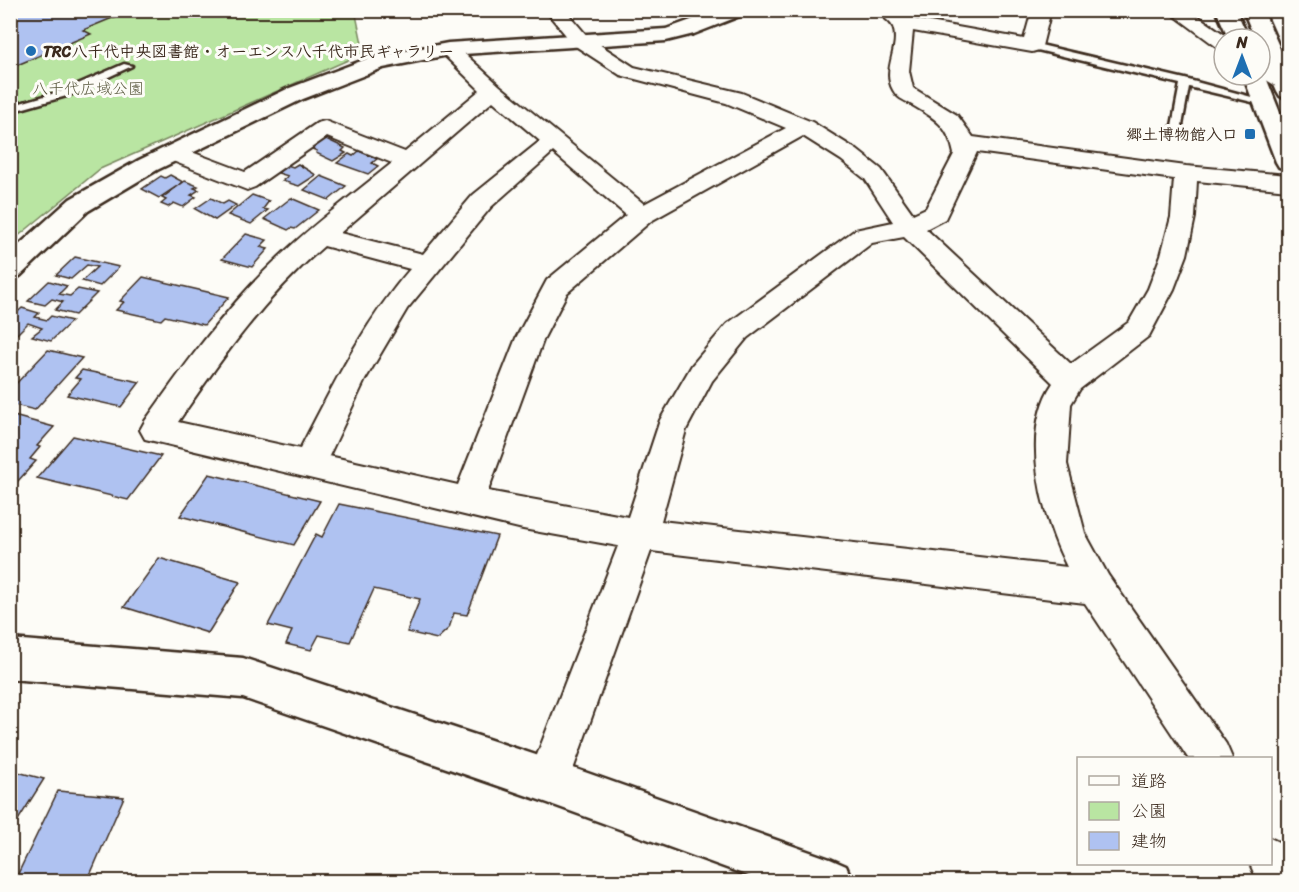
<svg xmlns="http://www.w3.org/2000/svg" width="1299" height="892" font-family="Sriracha,'Klee One',sans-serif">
	<rect width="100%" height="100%" fill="#fdfcf7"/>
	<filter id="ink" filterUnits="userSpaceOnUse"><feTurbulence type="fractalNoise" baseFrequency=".0167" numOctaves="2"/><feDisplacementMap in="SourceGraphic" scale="12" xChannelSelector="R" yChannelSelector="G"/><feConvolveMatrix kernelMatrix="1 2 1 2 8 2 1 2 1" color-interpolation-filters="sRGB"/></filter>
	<g filter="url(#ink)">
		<path fill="#b9e5a2" stroke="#7a8860" stroke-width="1.5" d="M355 10 364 53 100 169 11 242V11Z"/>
		<g fill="#afc2f1" stroke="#3b2a1e" stroke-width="1.5">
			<path d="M10 10H107L117 16 83 30 91 34 10 68Z"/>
			<path d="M324 138 345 148 342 151 346 153 333 161 316 153 317 151 310 148Z"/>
			<path d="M359 151 377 159 372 163 378 166 368 174 337 163 349 154 353 156Z"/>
			<path d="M298 164 316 175 299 186 282 181 288 176 278 173 287 165 293 167Z"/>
			<path d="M170 175 183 182 159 198 142 189 161 176 165 178Z"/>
			<path d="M321 176 346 186 329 200 304 190Z"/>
			<path d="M185 181 198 186 194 188 199 190 191 195 196 197 183 207 174 203 168 207 161 204 166 200 162 198Z"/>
			<path d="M252 195 269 201 263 209 268 210 251 224 228 215Z"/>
			<path d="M211 198 223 204 228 201 236 205 215 220 195 209Z"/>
			<path d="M291 198 319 210 295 229 291 228 288 230 264 219Z"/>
			<path d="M246 234 267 240 260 247 268 249 252 267 222 259Z"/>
			<path d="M75 257 119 267 100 286 82 281 97 267 87 265 71 279 56 275Z"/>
			<path d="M143 277 229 297 204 325 165 316 161 320 116 310 124 302 120 301Z"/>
			<path d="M49 281 67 286 59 294 70 296 78 289 97 293 75 315 55 310 63 302 52 299 45 305 28 301Z"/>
			<path d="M22 308 39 313 35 317 47 320 51 316 72 321 51 341 32 336 42 328 28 323 17 334 10 332V319Z"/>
			<path d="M48 350 82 358 35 410 10 404V390Z"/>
			<path d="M82 370 140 382 121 407 67 395 81 379 75 378Z"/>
			<path d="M10 415 54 427 37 446 40 447 30 459 36 461 17 482H10Z"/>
			<path d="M73 436 161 456 128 500 37 478Z"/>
			<path d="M209 474 320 501 294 545 180 516Z"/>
			<path d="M1286 501 1288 502V579H1284Z"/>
			<path d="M339 504 497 536 467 615 454 613 449 628 437 639 407 632 420 599 374 589 350 642 319 635 311 650 286 644 292 631 268 625 316 534 322 537Z"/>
			<path d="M159 558 240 582 208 633 124 607Z"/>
			<path d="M10 770 44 779 10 833Z"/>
			<path d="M58 791 124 797 87 882H14Z"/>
		</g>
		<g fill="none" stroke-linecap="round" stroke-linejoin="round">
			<g stroke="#3b2a1e" stroke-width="5">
				<g id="lane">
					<path d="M1032 43 1185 79 1270 102 1265 105 1189 87 1181 131 1176 134 1171 131 1180 84 1029 48 1027 46Z"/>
					<path d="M124 64 132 66 70 95 10 112V106L62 91Z"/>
				</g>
			</g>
			<g stroke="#3b2a1e" stroke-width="4">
				<g id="street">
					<path d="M545 10H565L588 37 634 67 742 93 812 122 857 150 881 169 913 214 926 208 954 154C948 123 932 117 907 102 901 99 897 97 893 90 881 69 901 48 893 27 890 20 881 17 877 10H919L913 19 1024 39 1032 10H1051L1042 46 1039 50 1032 52 913 31 909 71 913 88 957 115 973 137 1186 166 1288 175V190L1197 181 1195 217 1187 255 1174 289 1149 336 1080 389 1071 404 1067 464 1085 533 1108 575 1226 744 1232 758H1188L1085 603 651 551 569 781 563 796 548 802 533 796 527 781 618 546 523 529 145 439 140 430 145 421C186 363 227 306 279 257 314 223 354 194 392 163L327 137 255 187 247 190 165 158 161 153 165 148 173 146 181 148 245 172 317 123 325 121 405 152 480 90 438 49 441 45H455L500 86 644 204 786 128 726 103 620 75 574 45ZM493 101 540 141 473 195 423 254 340 233ZM803 136 841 160 865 179 893 222 855 230 727 324 692 365 660 420 628 517 488 491 544 338 567 293 651 221ZM553 152 626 215 547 280 516 338 458 485 329 456 365 380 407 309 491 207ZM977 152 1174 179 1171 217 1161 255 1148 289 1129 322 1071 364 926 229 945 219ZM904 237 1053 383C1019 432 1042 517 1067 567L661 521 686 430 712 381 747 338 872 243ZM324 246 410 269C364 322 332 387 300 449L178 422C222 358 265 297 324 246Z"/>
					<path d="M1167 10H1189L1231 39H1224V49L1217 47Z"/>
					<path d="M1260 61 1267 63 1288 76V91L1281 89 1258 75Z"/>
					<path d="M1270 838 1285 845 1288 850V882H1258L1250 864H1270Z"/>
				</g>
			</g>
			<g stroke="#3b2a1e" stroke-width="5">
				<g id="secondary">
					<path d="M719 10H748L745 14 694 34 666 41 448 55 383 68 303 99 157 170 88 211 20 276 10 279V253L70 199 139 160 287 89 369 58 448 43 666 29Z"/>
					<path d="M10 639 243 658 548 759 830 859 846 866 853 882H765L548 803 243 698 10 679Z"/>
				</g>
			</g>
			<g stroke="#3b2a1e" stroke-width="5">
				<g id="highway">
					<path d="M1216 10H1236L1249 39H1229Z"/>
					<path d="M1243 10H1263L1288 67V98L1280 96 1277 91 1260 51V39H1255Z"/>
					<path d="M1260 70 1265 75 1288 133V169L1279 167 1276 162 1243 75H1260Z"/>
				</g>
			</g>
			<use href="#lane" fill="#fdfcf7" fill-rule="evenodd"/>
			<use href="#street" fill="#fdfcf7" fill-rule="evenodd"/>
			<use href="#secondary" fill="#fdfcf7" fill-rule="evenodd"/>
			<use href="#highway" fill="#fdfcf7" fill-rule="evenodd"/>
		</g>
	</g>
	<g fill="#1f6fb2" stroke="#fdfcf7" stroke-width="2">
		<circle cx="31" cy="51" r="6"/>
		<rect x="1244" y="128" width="12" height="12" rx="3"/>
	</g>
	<g text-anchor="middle" stroke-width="6" stroke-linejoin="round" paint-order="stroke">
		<g font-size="16" font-weight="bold" fill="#3b2a1e" stroke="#fdfcf7" text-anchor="start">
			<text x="43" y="57">TRC八千代中央図書館・オーエンス八千代市民ギャラリー</text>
			<text x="1238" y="140" text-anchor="end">郷土博物館入口</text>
		</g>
		<g font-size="16" fill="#5a593f" stroke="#fdfcf7">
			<text x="88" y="94">八千代広域公園</text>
		</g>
	</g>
	<rect width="1299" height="892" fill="none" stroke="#fdfcf7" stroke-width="36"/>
	<rect x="18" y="18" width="1263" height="856" fill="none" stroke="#3b2a1e" stroke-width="2" filter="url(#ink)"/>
	<rect x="1077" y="757" width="195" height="108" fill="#fdfcf7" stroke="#afa8a0" stroke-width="1.5"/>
	<rect x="1089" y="776" width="30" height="9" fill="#fdfcf7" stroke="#afa8a0" stroke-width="1.5"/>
	<text x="1131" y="787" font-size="18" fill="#3b2a1e">道路</text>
	<rect x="1089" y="802" width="30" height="18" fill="#b9e5a2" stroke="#afa8a0" stroke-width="1.5"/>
	<text x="1131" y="817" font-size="18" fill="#3b2a1e">公園</text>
	<rect x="1089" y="832" width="30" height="18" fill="#afc2f1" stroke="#afa8a0" stroke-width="1.5"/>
	<text x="1131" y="847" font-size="18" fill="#3b2a1e">建物</text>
	<g transform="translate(1242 57)"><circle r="28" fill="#fdfcf7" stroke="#afa8a0" stroke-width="1.5"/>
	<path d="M0-4.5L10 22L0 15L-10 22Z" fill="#1f6fb2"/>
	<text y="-9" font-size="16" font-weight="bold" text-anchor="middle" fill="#3b2a1e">N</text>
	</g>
</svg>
